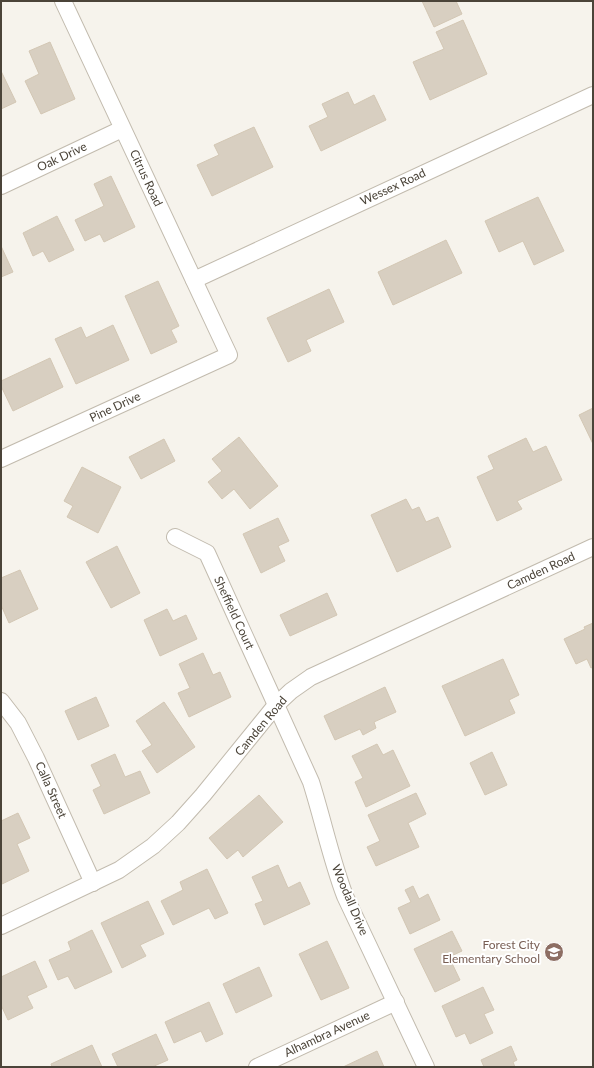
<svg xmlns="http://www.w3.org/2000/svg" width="594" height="1068" font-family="Lato,sans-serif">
	<rect width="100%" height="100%" fill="#f6f3ec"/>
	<g fill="#d8cfc1" stroke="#d3c7b4">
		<path d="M422 1H456L462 14 434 27Z"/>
		<path d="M463 20 487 74 430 100 413 62 444 49 436 32Z"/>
		<path d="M50 42 75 99 41 114 25 81 39 74 29 51Z"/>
		<path d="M1 71 16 102 1 109Z"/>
		<path d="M348 92 354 105 374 95 386 120 321 151 309 126 328 117 322 104Z"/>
		<path d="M254 127 273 167 212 196 197 165 219 155 214 145Z"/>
		<path d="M111 176 135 227 104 242 100 234 85 241 75 220 104 206 94 184Z"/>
		<path d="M538 197 564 251 534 265 523 241 499 252 485 221Z"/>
		<path d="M57 216 74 250 49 262 43 251 33 256 23 233Z"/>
		<path d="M446 240 462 273 393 305 378 272Z"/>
		<path d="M1 246 13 272 1 277Z"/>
		<path d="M158 281 179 326 171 330 177 342 151 354 125 296Z"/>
		<path d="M329 289 344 322 306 340 311 351 288 362 267 318Z"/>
		<path d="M113 325 129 360 76 384 55 339 81 327 86 338Z"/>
		<path d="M50 358 63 387 13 411 1 386V381Z"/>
		<path d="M593 408V444L579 415Z"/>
		<path d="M239 437 278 486 250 509 234 489 222 499 208 482 222 471 212 459Z"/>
		<path d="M526 438 533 452 546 446 562 480 517 501 522 509 497 521 477 477 494 469 488 456Z"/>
		<path d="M164 439 175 461 141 479 129 457Z"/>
		<path d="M82 467 121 487 98 533 67 517 73 506 64 501Z"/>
		<path d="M406 499 412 510 419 507 426 522 438 517 451 547 397 572 371 515Z"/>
		<path d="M278 518 289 541 278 546 285 561 261 573 243 534Z"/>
		<path d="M117 546 140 593 111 608 86 562Z"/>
		<path d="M20 570 38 609 9 623 1 605V578Z"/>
		<path d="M327 593 337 615 290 636 280 615Z"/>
		<path d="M167 609 173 621 186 615 197 639 160 656 144 620Z"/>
		<path d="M593 623V667L591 668 587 659 576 664 564 639 585 629 584 627Z"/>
		<path d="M203 653 213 675 220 672 231 697 189 717 178 693 190 688 179 664Z"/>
		<path d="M503 659 519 695 509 700 515 713 465 736 442 686Z"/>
		<path d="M385 687 396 712 374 722 376 728 363 735 360 729 335 740 324 716Z"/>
		<path d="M96 697 109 726 78 740 65 711Z"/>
		<path d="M164 702 195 747 157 773 142 751 152 745 136 721Z"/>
		<path d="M377 744 383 755 393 750 410 786 366 807 355 782 363 778 352 756Z"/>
		<path d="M492 752 507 785 485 795 470 763Z"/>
		<path d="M115 754 125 777 140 771 150 793 104 814 93 790 101 786 91 765Z"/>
		<path d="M416 793 426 814 408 823 419 847 376 866 367 847 380 841 368 815Z"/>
		<path d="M259 795 283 822 243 857 238 850 227 859 209 838Z"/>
		<path d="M18 813 30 838 17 844 29 871 2 884 1 821Z"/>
		<path d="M278 865 288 888 300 882 310 904 264 925 255 904 263 901 252 877Z"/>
		<path d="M207 869 228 913 215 919 209 908 173 925 161 901 183 890 180 882Z"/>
		<path d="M413 886 419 899 428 894 440 920 410 934 398 908 411 902 405 890Z"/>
		<path d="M148 901 164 934 140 945 146 956 122 968 101 923Z"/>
		<path d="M92 930 112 972 75 989 68 976 58 980 49 960 71 950 68 942Z"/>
		<path d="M452 931 462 951 449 957 460 980 435 992 414 949Z"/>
		<path d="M327 941 349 988 321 1000 299 954Z"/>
		<path d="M35 961 47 987 27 996 33 1008 8 1020 1 1005V977Z"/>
		<path d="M259 967 272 996 236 1013 223 984Z"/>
		<path d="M483 987 494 1010 484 1014 493 1033 470 1044 465 1033 456 1037 442 1006Z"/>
		<path d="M209 1002 223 1034 206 1042 201 1031 174 1043 165 1022Z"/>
		<path d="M156 1034 168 1060 152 1067H118L112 1054Z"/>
		<path d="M92 1045 102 1067H52L51 1064Z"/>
		<path d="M511 1046 517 1060 513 1062 515 1067H484L481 1060Z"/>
		<path d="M377 1051 384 1067H343Z"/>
	</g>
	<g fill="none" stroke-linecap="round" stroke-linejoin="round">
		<g stroke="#c2bbae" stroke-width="18">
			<g id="minor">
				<path d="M1 186 122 129"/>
				<path d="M194 280 593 95"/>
				<path d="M1 459 229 355 63 1"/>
				<path d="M175 537 207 553 311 782C323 820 331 859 345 896L426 1067"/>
				<path d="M1 701 18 723 36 758 93 883"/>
				<path d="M1 926 119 870 153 846 178 823 203 795 276 705 291 691 311 677 593 547"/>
				<path d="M257 1067 396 1002"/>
			</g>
		</g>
		<use href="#minor" stroke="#fff" stroke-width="16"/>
	</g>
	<defs>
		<g id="school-disc" transform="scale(1)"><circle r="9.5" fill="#8d6e63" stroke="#fff"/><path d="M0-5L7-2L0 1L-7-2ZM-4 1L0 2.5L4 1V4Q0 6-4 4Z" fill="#fff"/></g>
	</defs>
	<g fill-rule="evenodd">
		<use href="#school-disc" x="554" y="952"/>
	</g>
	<g text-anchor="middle" stroke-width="4" stroke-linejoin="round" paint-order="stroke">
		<g font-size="12" fill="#4b4439" stroke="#fff">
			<text transform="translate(62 157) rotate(-25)" y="4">Oak Drive</text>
			<text transform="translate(146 178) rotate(65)" y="4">Citrus Road</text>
			<text transform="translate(393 187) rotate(-25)" y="4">Wessex Road</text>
			<text transform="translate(115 407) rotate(-25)" y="4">Pine Drive</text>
			<text transform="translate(541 571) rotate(-25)" y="4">Camden Road</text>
			<text transform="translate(234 613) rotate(65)" y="4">Sheffield Court</text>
			<text transform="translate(261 726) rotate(-50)" y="4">Camden Road</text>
			<text transform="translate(51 790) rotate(66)" y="4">Calla Street</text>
			<text transform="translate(350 900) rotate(67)" y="4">Woodall Drive</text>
			<text transform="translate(327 1034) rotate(-25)" y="4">Alhambra Avenue</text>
		</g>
		<g font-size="12" fill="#785e54" stroke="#fff" text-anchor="end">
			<text x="540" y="949">Forest City<tspan x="540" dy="14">Elementary School</tspan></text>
		</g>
	</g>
	<rect width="594" height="1068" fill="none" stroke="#4b4439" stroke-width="4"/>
</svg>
